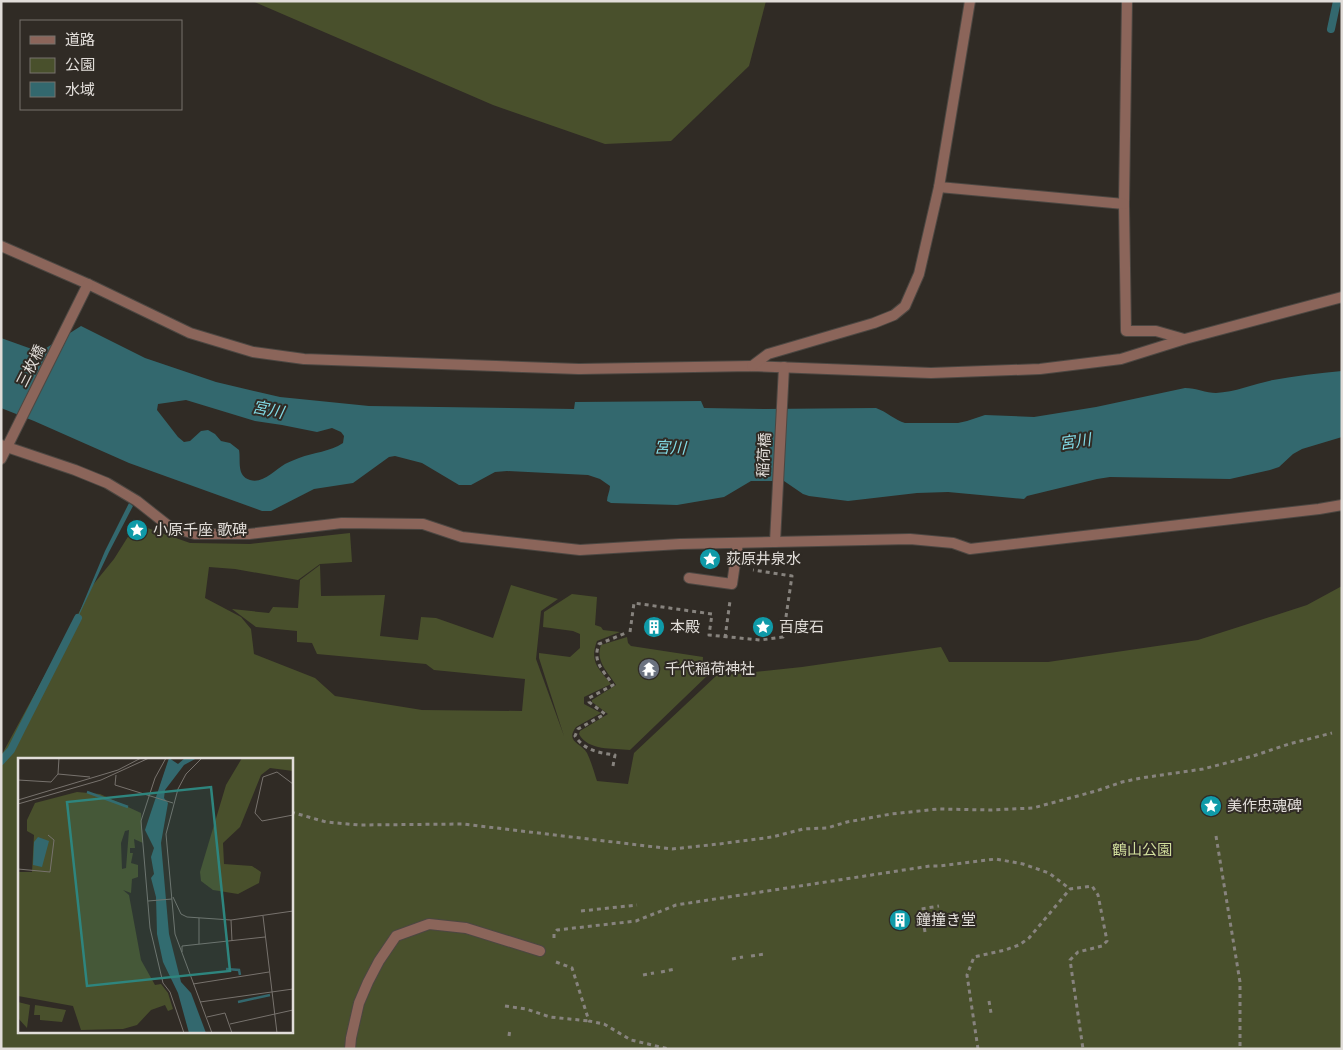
<svg xmlns="http://www.w3.org/2000/svg" width="1343" height="1050" font-family="Arial,'Noto Sans JP',sans-serif">
	<rect width="100%" height="100%" fill="#302b25"/>
	<g fill="#49502c" fill-rule="evenodd">
		<path d="M252 1H766L749 66 671 141 605 144 493 105Z"/>
		<path d="M136 524 190 543 250 544 350 533 352 562 320 564 298 580 235 569 209 567 205 598 241 617 251 629 254 654 315 678 335 696 422 710 522 711 525 679 434 670 426 664 317 654 312 643 297 642V631L256 627 232 609 269 613 273 607 298 608 300 580 320 565 321 596 385 595 380 636 418 640 421 617 436 618 493 638 511 585 558 599 541 611 536 659 564 736 539 658V653L570 657 580 648V634L573 631 543 627 544 612 572 594 597 597 595 625 601 627 603 630 620 632 597 641C589 662 599 669 611 684L584 697V704L601 713 576 727C565 742 581 743 587 753 591 761 594 772 597 781L628 784 634 753 716 676 802 667 941 647 949 662H1048L1198 640 1307 605 1342 586V1049H1V756L84 603 92 586 114 559ZM19 759H291V1031H19Z"/>
		<path d="M627 637 628 643 631 646 703 657 702 672 710 673 630 750C613 748 588 751 579 734L580 731 608 714 592 702V700L616 685C608 672 595 661 601 645Z"/>
	</g>
	<g fill="#33686e" fill-rule="evenodd">
		<path d="M81 326 145 358 216 382 280 397 369 406 574 409 575 402 701 401 704 408 765 409 876 408C887 412 895 420 905 423H958L967 421 985 415 1034 417 1096 407 1185 388C1196 388 1206 393 1216 393 1235 392 1254 384 1273 380 1295 376 1319 373 1342 371V437L1302 449 1293 454 1279 467 1270 470 1230 479 1110 477 1097 479 1027 496 1024 499 948 492 917 493 848 501 809 496 803 494 784 481H751L724 497 677 505 611 503 607 501C607 496 610 491 610 486L600 479 588 475 507 471 495 472 471 485H459L422 463 395 456 389 457 353 483 314 489 271 511H262L129 463 34 421 1 408V338L29 348 43 350ZM186 400 255 421 282 425 317 432 332 428 341 432 344 436 343 443C330 452 314 452 299 458 294 460 289 462 285 464 275 470 263 484 250 480 236 476 241 460 239 450L230 443 221 441 215 434 208 430 201 431 190 441 184 442 178 437 157 410 158 404Z"/>
		<path d="M129 503 133 506 109 552 72 630 105 551Z"/>
	</g>
	<g fill="none" stroke-linecap="round" stroke-linejoin="round">
		<g stroke="#33686e" stroke-width="8">
			<path d="M1331 29 1337 1"/>
			<path d="M1 761 11 750 21 730 78 618"/>
		</g>
		<g stroke="#4c4742" stroke-width="12">
			<g id="lane">
				<path d="M689 578 732 584 738 543"/>
				<path d="M350 1049 351 1038 359 1003 368 982 379 961 396 936 429 924 466 928 540 951"/>
			</g>
		</g>
		<g stroke="#4c4742" stroke-width="12">
			<g id="street">
				<path d="M1127 1 1124 204 1126 331H1156L1184 339"/>
				<path d="M939 187 1124 204"/>
				<path d="M1 246 88 284 190 333 253 352 304 359 579 369 752 366 931 373 1040 369 1121 359 1185 339 1342 297"/>
				<path d="M752 366 768 354 874 323 894 315 905 306 919 274 939 187 970 1"/>
				<path d="M1 445 75 470 107 483 137 501 170 527 195 534H249L342 523 423 524 462 537 580 550 680 544 910 539 953 543 970 549 1319 509 1342 505"/>
				<path d="M1 459 88 284"/>
				<path d="M775 542 784 367"/>
			</g>
		</g>
		<g stroke="#87837e" stroke-width="3" stroke-dasharray="4 4" stroke-linecap="butt">
			<path d="M630 632 634 603 712 614 709 635 760 640 783 637 792 576 753 570"/>
			<path d="M725 638 730 601"/>
			<path d="M613 766 615 755C599 753 584 750 575 736L578 729 605 714 589 702V698L613 685C603 670 592 662 599 644L626 633"/>
			<path d="M291 812 326 822 359 825 463 824 672 849 719 844 772 837 803 829 827 828 847 822 891 814 938 809 991 810 1033 808 1096 791 1122 782 1141 778 1203 769 1253 756 1289 744 1332 733"/>
			<path d="M1216 836 1240 982V1049"/>
			<path d="M581 911 637 905"/>
			<path d="M925 932 921 909 939 906"/>
			<path d="M554 938V934L557 930 636 921 676 905 930 866H939L996 859 1023 864 1049 873 1070 889"/>
			<path d="M751 956 765 954"/>
			<path d="M732 959 743 957"/>
			<path d="M556 962 572 968 589 1021 604 1024 631 1040 669 1049"/>
			<path d="M661 972 675 969"/>
			<path d="M643 975 654 973"/>
			<path d="M989 1001 991 1013"/>
			<path d="M505 1006 526 1009 550 1017 589 1021"/>
			<path d="M509 1036 510 1029"/>
			<path d="M978 1049 967 975 974 957 1005 950 1019 945 1029 938 1070 889 1092 886 1098 895 1107 941 1102 946 1078 952 1070 960 1083 1049"/>
		</g>
		<use href="#lane" stroke="#8b655a" stroke-width="10"/>
		<use href="#street" stroke="#8b655a" stroke-width="10"/>
	</g>
	<defs>
		<g id="sight-disc" transform="scale(1.125)"><circle r="9.5" fill="#0f9aa8" stroke="#302b25"/><path d="M0-6L1.8-2.2L6-1.7L2.9 1.2L3.7 5.4L0 3.3L-3.7 5.4L-2.9 1.2L-6-1.7L-1.8-2.2Z" fill="#fff"/></g>
		<g id="building-disc" transform="scale(1.125)"><circle r="9.5" fill="#0f9aa8" stroke="#302b25"/><path d="M-4-6H4V6H1V3H-1V6H-4ZM-2.5-4.3h1.7v1.8h-1.7ZM.8-4.3h1.7v1.8H.8ZM-2.5-1h1.7V.8h-1.7ZM.8-1h1.7V.8H.8Z" fill="#fff"/></g>
		<g id="temple-disc" transform="scale(1.125)"><circle r="9.5" fill="#6b7280" stroke="#302b25"/><path d="M0-6L5-2H3V0L6.5 2.5H4V6H1.5V3h-3V6H-4V2.5H-6.5L-3 0V-2H-5Z" fill="#fff"/></g>
	</defs>
	<g fill-rule="evenodd">
		<use href="#sight-disc" x="137" y="530"/>
		<use href="#sight-disc" x="710" y="559"/>
		<use href="#building-disc" x="654" y="627"/>
		<use href="#sight-disc" x="763" y="627"/>
		<use href="#temple-disc" x="649" y="669"/>
		<use href="#sight-disc" x="1211" y="806"/>
		<use href="#building-disc" x="900" y="920"/>
	</g>
	<g text-anchor="middle" stroke-width="4" stroke-linejoin="round" paint-order="stroke">
		<g font-size="15" fill="#e1ddd9" stroke="#302b25">
			<text transform="translate(31 366) rotate(-63)" y="5">三枚橋</text>
			<text transform="translate(764 455) rotate(-87)" y="5">稲荷橋</text>
		</g>
		<g font-size="15" fill="#e1ddd9" stroke="#302b25" text-anchor="start">
			<text x="153" y="535">小原千座 歌碑</text>
			<text x="726" y="564">荻原井泉水</text>
			<text x="670" y="632">本殿</text>
			<text x="779" y="632">百度石</text>
			<text x="665" y="674">千代稲荷神社</text>
			<text x="1227" y="811">美作忠魂碑</text>
			<text x="916" y="925">鐘撞き堂</text>
		</g>
		<g font-size="15" fill="#d1de9c" stroke="#302b25">
			<text x="1142" y="855">鶴山公園</text>
		</g>
		<g font-size="16" font-style="italic" fill="#82dbe6" stroke="#302b25">
			<text transform="translate(268 409) rotate(11)" y="6">宮川</text>
			<text transform="translate(1075 441) rotate(-8)" y="6">宮川</text>
			<text transform="translate(670 447) rotate(2)" y="6">宮川</text>
		</g>
	</g>
	<g transform="translate(18 758)">
		<rect width="275" height="275" fill="#302b25"/>
		<path d="M224 0H275V13L252 10 243 17 222 69 205 85 206 106 234 108 243 114 241 125 220 136 195 132 183 123 182 114 208 27ZM59 34 82 36 123 55 125 85 116 81 117 90H112V95H115L113 105 120 107V119L114 121 113 135 105 132 111 137 123 202 137 227 143 226 150 235 155 251 150 253 147 247 133 252 119 267 105 271 63 272 55 248 0 238V114H14L16 77 9 73V62L17 45ZM111 72 108 110 104 111 103 85 107 73ZM0 244 12 247 9 270 0 260ZM17 247 48 252 44 264 22 262V257H16Z" fill="#49502c" fill-rule="evenodd"/>
		<path d="M151 0 160 6 167 0H179L166 7 147 32 146 40 150 45 143 85 151 176 163 224 173 235 188 275H171L160 235 145 204 139 176 138 139 133 120 136 116 133 99 136 90 127 72ZM20 79 31 83 24 109 15 107 16 84Z" fill="#33686e"/>
		<path fill="none" stroke="#33686e" stroke-width="2.5" d="M69 34 110 49M208 211 221 212 222 217M220 244 252 237"/>
		<path fill="none" stroke="#77726d" stroke-width="1" d="M148 0 137 20 123 63 132 170 145 225 152 234 166 275M184 0 168 16 160 31 148 76 157 176 194 275M40 16 41 0M98 17 97 27 155 45M0 22 33 24 40 16 72 19M275 26 259 14 245 19 237 55 244 63 275 57M0 42 100 12 123 0M0 46 83 22 131 0M0 111 32 114 36 82 30 77M155 139 163 156 169 159 213 162 275 153M130 143 154 141M245 158 259 275M181 160V186M213 162 214 183M164 194V188L247 179M175 226 251 214M182 244 275 231M189 259 207 255 214 275M212 266 275 252"/>
		<path fill="#2e857e" fill-opacity="0.15" stroke="#2e857e" stroke-width="2.5" d="M193 29 212 213 69 228 49 44Z"/>
		<rect width="275" height="275" fill="none" stroke="#e1ddd9" stroke-width="2.5"/>
	</g>
	<rect width="1343" height="1050" fill="none" stroke="#e1ddd9" stroke-width="5"/>
	<rect x="20" y="20" width="162" height="90" fill="#302b25" stroke="#77726d"/>
	<rect x="30" y="36" width="25" height="8" fill="#8b655a" stroke="#77726d"/>
	<text x="65" y="45" font-size="15" fill="#e1ddd9">道路</text>
	<rect x="30" y="58" width="25" height="15" fill="#49502c" stroke="#77726d"/>
	<text x="65" y="70" font-size="15" fill="#e1ddd9">公園</text>
	<rect x="30" y="82" width="25" height="15" fill="#33686e" stroke="#77726d"/>
	<text x="65" y="95" font-size="15" fill="#e1ddd9">水域</text>
</svg>
